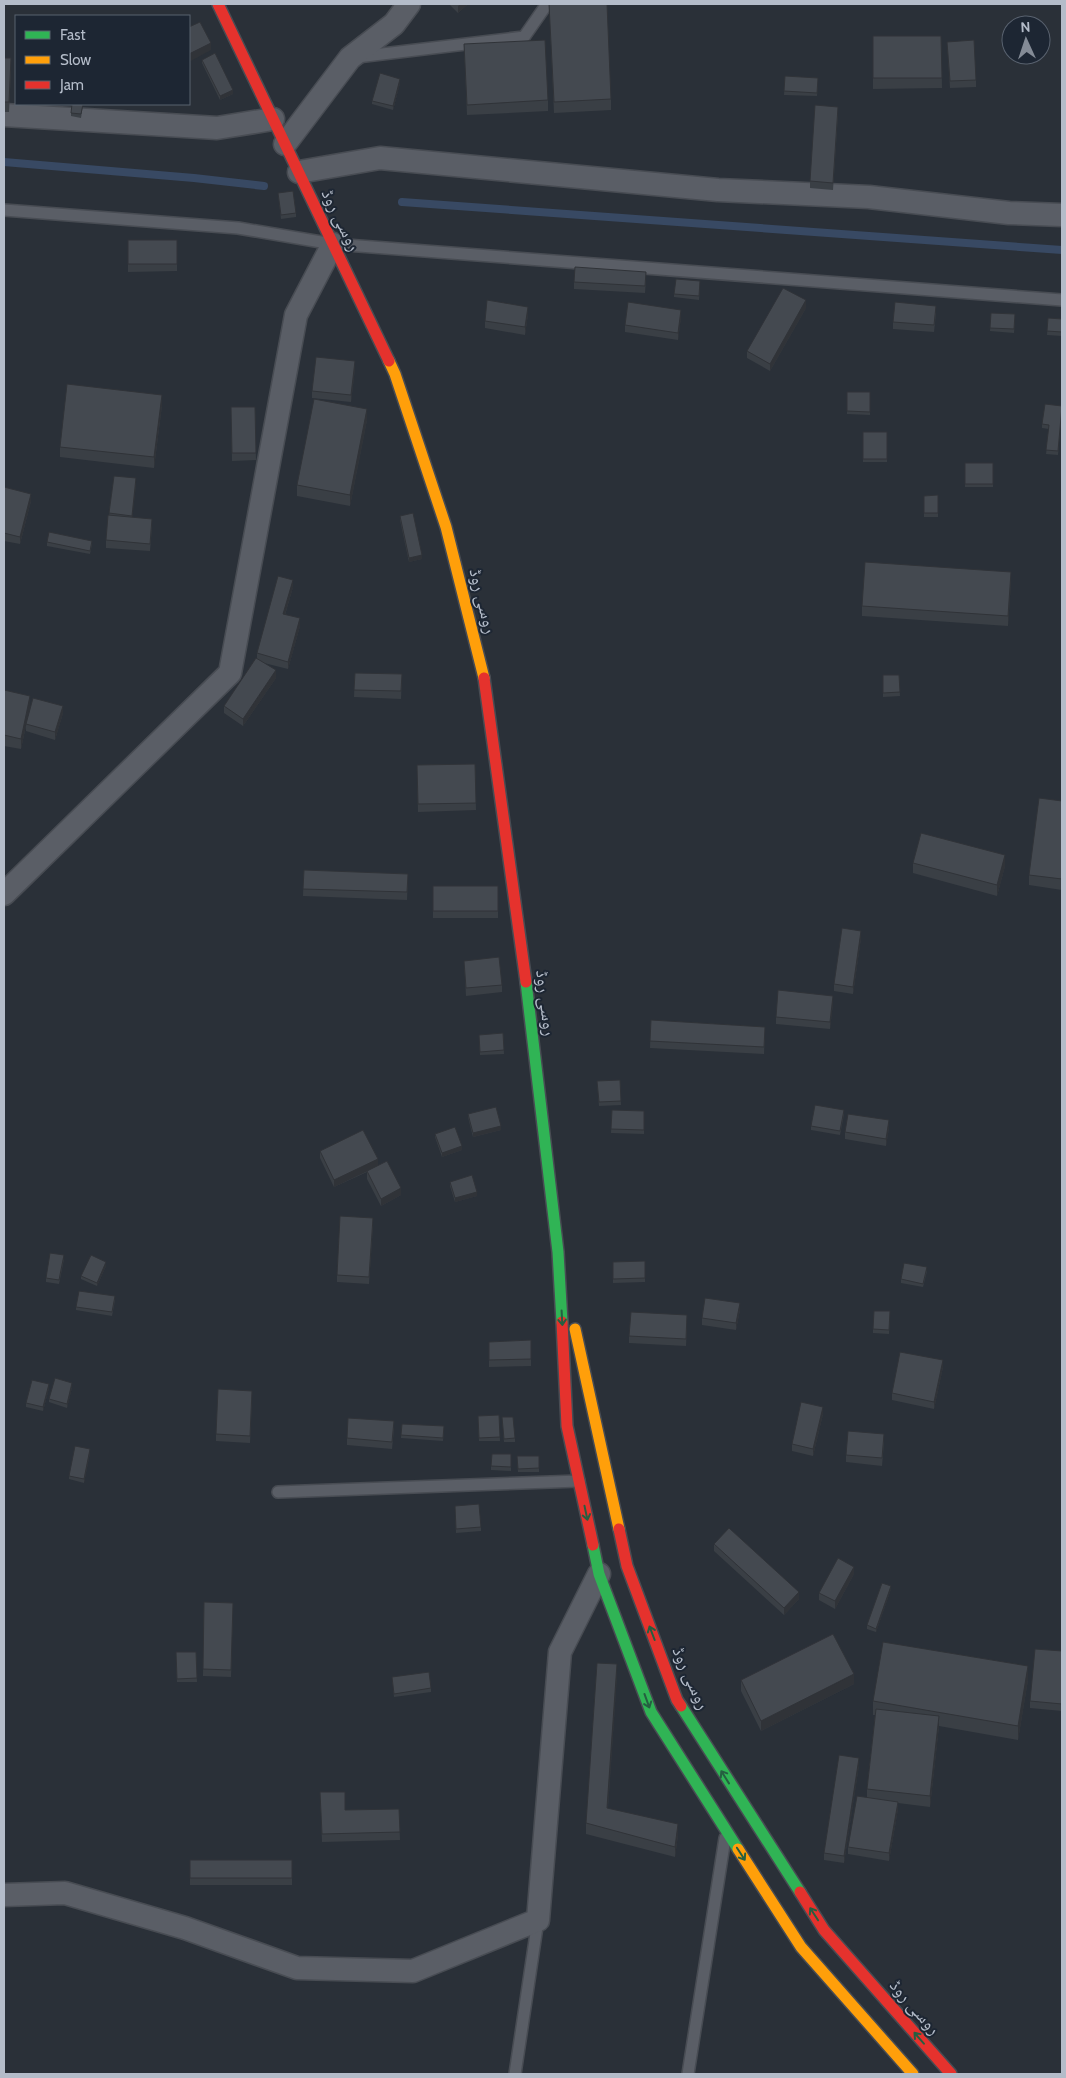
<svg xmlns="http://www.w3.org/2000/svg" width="1066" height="2078" font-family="Cabin,'Noto Naskh Arabic',sans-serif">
	<rect width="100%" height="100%" fill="#2a3038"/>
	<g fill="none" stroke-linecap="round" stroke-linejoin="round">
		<g stroke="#384963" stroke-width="8">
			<path d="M4 162 194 178 264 186"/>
			<path d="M402 202 1062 250"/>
		</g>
		<g stroke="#484c53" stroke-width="14">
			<g id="lane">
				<path d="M357 57 524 37 547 4"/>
				<path d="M4 210 238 228 333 244 1062 300"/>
				<path d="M278 1492 579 1481"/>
				<path d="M515 2074 538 1920"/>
				<path d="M688 2074 725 1838"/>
			</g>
		</g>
		<g stroke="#484c53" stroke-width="25">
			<g id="street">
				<path d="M4 115 217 128 273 119"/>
				<path d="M285 144 350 58 394 24 409 4"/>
				<path d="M299 172 380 158 718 190 869 197 1009 213 1062 215"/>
				<path d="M4 894 230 673 296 315 333 244"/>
				<path d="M4 1895 65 1893 185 1928 297 1968 413 1971 538 1920 560 1652 599 1574"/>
			</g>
		</g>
		<g stroke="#484c53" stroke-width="14">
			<g id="fast">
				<path d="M526 982 558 1252 562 1322"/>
				<path d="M593 1545 599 1574 651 1712 738 1849"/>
				<path d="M681 1706 800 1892"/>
			</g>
		</g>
		<g stroke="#484c53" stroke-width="14">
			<g id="slow">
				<path d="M389 361 395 374 446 527 484 678"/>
				<path d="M575 1329 619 1529"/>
				<path d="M738 1849 801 1947 913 2074"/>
			</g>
		</g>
		<g stroke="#484c53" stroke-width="14">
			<g id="jam">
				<path d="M218 4 389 361"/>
				<path d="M484 678 526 982"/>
				<path d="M562 1322 567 1426 593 1545"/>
				<path d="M619 1529 627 1566 677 1700 681 1706"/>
				<path d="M800 1892 824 1930 951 2074"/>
			</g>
		</g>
		<use href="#lane" stroke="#5a5e66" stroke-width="11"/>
		<use href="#street" stroke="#5a5e66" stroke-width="22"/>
		<use href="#fast" stroke="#30b455" stroke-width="11"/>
		<use href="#slow" stroke="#ff9f0a" stroke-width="11"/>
		<use href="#jam" stroke="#e5322d" stroke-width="11"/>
	</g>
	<g fill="#3a3f45">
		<path d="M449 4H468L458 13Z"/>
		<path d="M549 4 611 99V110L554 113Z"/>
		<path d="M873 36H941L942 88 873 89Z"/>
		<path d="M947 42 976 80V87L950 88Z"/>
		<path d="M464 44 548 100V111L467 115Z"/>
		<path d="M4 58 11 69 9 112H4Z"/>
		<path d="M202 60 233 94 220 100 202 63Z"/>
		<path d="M785 76 818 78 817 96 784 95Z"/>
		<path d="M400 83 393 110 372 104V101Z"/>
		<path d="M83 104 81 118 71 116V113Z"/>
		<path d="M838 114 833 190 810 188V181Z"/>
		<path d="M278 193 296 213V217L281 219Z"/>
		<path d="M128 240H177V271L128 272Z"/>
		<path d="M646 279 645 293 574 289V282Z"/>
		<path d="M700 285 699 300 674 297V294Z"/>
		<path d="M806 308 770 371 747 358V351Z"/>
		<path d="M936 313 934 332 893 329V322Z"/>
		<path d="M991 313 1015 314 1014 333 990 331Z"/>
		<path d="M528 314 525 335 485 328V321Z"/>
		<path d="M681 317 678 340 625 332V325Z"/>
		<path d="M1048 318 1062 319V336L1047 335Z"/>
		<path d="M355 368 351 402 312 398V391Z"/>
		<path d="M847 392H870V415L847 414Z"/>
		<path d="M162 405 154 468 60 457V447Z"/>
		<path d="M1062 406 1058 455 1046 454 1049 429 1042 428V424Z"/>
		<path d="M231 407H255L256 460 232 461Z"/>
		<path d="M367 420 350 506 297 496V485Z"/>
		<rect x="863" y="432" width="24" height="30"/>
		<rect x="965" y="463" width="28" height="24"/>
		<path d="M114 476 136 485 132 517 152 526 150 551 106 548V540Z"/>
		<path d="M4 487 31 501 20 544 4 541Z"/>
		<path d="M938 495V517H924V496Z"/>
		<path d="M400 516 422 559 409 562 400 520Z"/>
		<path d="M47 542 92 544 90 554 47 546Z"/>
		<path d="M1011 582 1008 626 862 616V606Z"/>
		<path d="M293 587 285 615 300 626 288 669 264 663 276 678 243 726 224 713V706L257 658V653Z"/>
		<path d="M355 673 402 674 401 699 354 697Z"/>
		<path d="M883 675H899L900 696 883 697Z"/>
		<path d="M4 690 30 707 27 719 63 713 55 740 26 731V726L21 749 4 746Z"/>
		<path d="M475 764 476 810 418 812 417 765Z"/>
		<path d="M1062 801V890L1029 885V875Z"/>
		<path d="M913 863 1005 866 997 896 913 873Z"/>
		<path d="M304 870 408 874 407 900 303 896Z"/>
		<rect x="433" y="886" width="65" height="32"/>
		<path d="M861 938 853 994 834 991V984Z"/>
		<path d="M464 961 502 985V992L466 996Z"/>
		<path d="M833 1003 830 1029 776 1024V1017Z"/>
		<path d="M651 1020 765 1027 764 1054 650 1048Z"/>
		<path d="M503 1033 504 1054 480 1055 479 1035Z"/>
		<path d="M620 1080 621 1105 599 1106 597 1081Z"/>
		<path d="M612 1110 644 1111V1134L611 1133Z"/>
		<path d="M468 1114 501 1130 473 1137 468 1117Z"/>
		<path d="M844 1114 840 1135 811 1130V1126Z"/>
		<path d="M889 1128 886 1146 845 1139V1132Z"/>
		<path d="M435 1134 462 1150 442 1157 435 1137Z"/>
		<path d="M320 1151 378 1166 401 1195 381 1206 367 1179V1172L334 1187 320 1158Z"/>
		<path d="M450 1182 477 1196 455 1202 450 1186Z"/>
		<path d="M373 1225 369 1284 337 1282V1275Z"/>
		<path d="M64 1259 59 1284 46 1282V1278Z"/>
		<path d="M645 1261V1282L613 1283V1262Z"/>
		<path d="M106 1266 97 1286 81 1279V1276Z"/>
		<path d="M927 1271 923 1287 901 1283V1279Z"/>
		<path d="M115 1300 112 1316 76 1310V1307Z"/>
		<path d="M740 1310 736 1330 702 1325V1318Z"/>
		<path d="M890 1311 889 1334 873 1333V1329Z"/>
		<path d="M687 1322 686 1346 629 1343V1336Z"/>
		<path d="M531 1340V1366L489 1367V1342Z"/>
		<path d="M943 1367 934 1409 892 1400V1393Z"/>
		<path d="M72 1387 67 1408 49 1402V1399Z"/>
		<path d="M49 1388 43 1411 26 1407V1403Z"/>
		<path d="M252 1398 250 1443 216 1441V1434Z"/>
		<path d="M823 1414 813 1456 792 1451V1444Z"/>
		<path d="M499 1415 500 1441H479L478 1416Z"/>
		<path d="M502 1417 515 1438V1442H504Z"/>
		<path d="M402 1424 444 1426 443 1441 401 1438Z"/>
		<path d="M394 1428 392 1449 347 1445V1438Z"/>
		<path d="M884 1442 882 1466 846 1462V1455Z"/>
		<path d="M90 1453 84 1483 69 1479V1476Z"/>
		<path d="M511 1454V1471L491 1470V1466Z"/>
		<path d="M517 1456H539V1472H518Z"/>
		<path d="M455 1506 481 1527V1531L456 1533Z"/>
		<path d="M714 1544 799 1599 784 1615 714 1551Z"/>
		<path d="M854 1574 835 1609 819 1600V1593Z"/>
		<path d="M891 1589 876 1632 867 1629V1625Z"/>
		<path d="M204 1602 233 1603 231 1677 203 1676Z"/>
		<path d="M1062 1651V1711L1030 1708V1701Z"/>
		<path d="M176 1652H196L197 1682H177Z"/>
		<path d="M617 1675 608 1808 678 1835 675 1857 586 1834V1823Z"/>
		<path d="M392 1677 431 1688V1692L394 1697Z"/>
		<path d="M741 1680 854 1684 761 1731 741 1691Z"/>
		<path d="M1028 1680 1018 1740 939 1726 930 1807 898 1803V1809L889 1861 848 1854V1847L867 1797V1789L875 1715H873V1701Z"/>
		<path d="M859 1765 844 1863 824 1860V1853Z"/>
		<path d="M320 1792 345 1810 399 1809 400 1840 322 1842Z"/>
		<rect x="190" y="1860" width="102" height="25"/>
	</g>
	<g fill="#303338">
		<path d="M461 4H468L458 13V6Z"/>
		<path d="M211 43V50L189 62V54Z"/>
		<path d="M400 79V83L393 110V106Z"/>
		<path d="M233 90V94L220 100V96Z"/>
		<path d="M806 300V308L770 371V364Z"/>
		<path d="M528 307V314L525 335V327Z"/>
		<path d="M681 310V317L678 340V333Z"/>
		<path d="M355 361V368L351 402V395Z"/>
		<path d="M162 395V405L154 468V457Z"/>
		<path d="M367 409V420L350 506V495Z"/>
		<path d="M136 478V485L132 523V516Z"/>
		<path d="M31 494V501L20 544V537Z"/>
		<path d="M422 555V559L409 562V558Z"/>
		<path d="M1011 572V582L1008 626V616Z"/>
		<path d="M293 580V587L283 621V614Z"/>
		<path d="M300 618V626L288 669V662Z"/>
		<path d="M276 670V678L243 726V719Z"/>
		<path d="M30 696V707L21 749V739Z"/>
		<path d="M63 706V713L55 740V732Z"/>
		<path d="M1005 855V866L997 896V885Z"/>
		<path d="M861 931V938L853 994V987Z"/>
		<path d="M833 996V1003L830 1029V1022Z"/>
		<path d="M889 1120V1128L886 1146V1139Z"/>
		<path d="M501 1126V1130L473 1137V1133Z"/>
		<path d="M462 1146V1150L442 1157V1153Z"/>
		<path d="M378 1159V1166L334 1187V1180Z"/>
		<path d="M401 1188V1195L381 1206V1199Z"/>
		<path d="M477 1192V1196L455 1202V1198Z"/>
		<path d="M106 1262V1266L97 1286V1283Z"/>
		<path d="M740 1303V1310L736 1330V1323Z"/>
		<path d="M943 1360V1367L934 1409V1402Z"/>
		<path d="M72 1383V1387L67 1408V1404Z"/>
		<path d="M49 1384V1388L43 1411V1407Z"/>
		<path d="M823 1407V1414L813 1456V1449Z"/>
		<path d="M90 1449V1453L84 1483V1479Z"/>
		<path d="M854 1567V1574L835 1609V1601Z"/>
		<path d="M891 1586V1589L876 1632V1629Z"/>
		<path d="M799 1592V1599L784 1615V1608Z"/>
		<path d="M617 1664V1675L607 1819V1808Z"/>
		<path d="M1028 1666V1680L1018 1740V1726Z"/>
		<path d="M854 1674V1684L761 1731V1721Z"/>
		<path d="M939 1716V1726L930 1807V1796Z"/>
		<path d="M859 1758V1765L844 1863V1856Z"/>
		<path d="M898 1802V1809L889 1861V1853Z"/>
		<path d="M678 1824V1835L675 1857V1847Z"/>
	</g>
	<g fill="#444950" stroke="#303338">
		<path d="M549 4H607L611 99 554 102Z"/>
		<path d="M200 22 211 43 189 54V27Z"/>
		<path d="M873 36H941L942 78H873Z"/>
		<path d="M545 40 548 100 467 105 464 44Z"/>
		<path d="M974 40 976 80 950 81 947 42Z"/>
		<path d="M215 53 233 90 220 96 202 60Z"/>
		<path d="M4 58H11L9 102H4Z"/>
		<path d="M380 73 400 79 393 106 372 101Z"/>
		<path d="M785 76 818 78 817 93 784 91Z"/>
		<path d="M72 104H83L81 114 71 113Z"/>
		<path d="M815 105 838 107 833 183 810 181Z"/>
		<path d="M293 191 296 213 281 215 278 193Z"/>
		<rect x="128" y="240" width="49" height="24"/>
		<path d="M575 267 646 272 645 286 574 282Z"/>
		<path d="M676 279 700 281 699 296 674 294Z"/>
		<path d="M783 288 806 300 770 364 747 351Z"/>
		<path d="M487 300 528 307 525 327 485 321Z"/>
		<path d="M628 302 681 310 678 333 625 325Z"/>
		<path d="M895 302 936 306 934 325 893 322Z"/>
		<path d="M991 313 1015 314 1014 329 990 328Z"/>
		<path d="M1048 318 1062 319V332L1047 331Z"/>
		<path d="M316 357 355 361 351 395 312 391Z"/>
		<path d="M67 384 162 395 154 457 60 447Z"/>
		<path d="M847 392H870V412L847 411Z"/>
		<path d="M314 399 367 409 350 495 297 485Z"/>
		<path d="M1045 404 1062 406 1058 451 1046 450 1049 425 1042 424Z"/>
		<path d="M231 407H255L256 453H232Z"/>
		<rect x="863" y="432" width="24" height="27"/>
		<rect x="965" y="463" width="28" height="21"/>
		<path d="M1061 470H1062V512Z"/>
		<path d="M114 476 136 478 132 516 109 513Z"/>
		<path d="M4 487 31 494 20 537 4 533Z"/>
		<path d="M938 495V513H924V496Z"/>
		<path d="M413 513 422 555 409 558 400 516Z"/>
		<path d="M108 515 152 519 150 544 106 540Z"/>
		<path d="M49 532 92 541 90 551 47 542Z"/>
		<path d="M865 562 1011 572 1008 616 862 606Z"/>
		<path d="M278 576 293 580 283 614 300 618 288 662 257 653Z"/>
		<path d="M256 658 276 670 243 719 224 706Z"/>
		<path d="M355 673 402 674 401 691 354 690Z"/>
		<path d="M883 675H899L900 692 883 693Z"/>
		<path d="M4 690 30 696 21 739 4 735Z"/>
		<path d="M33 698 63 706 55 732 26 724Z"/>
		<path d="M475 764 476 803 418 804 417 765Z"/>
		<path d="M1039 798 1062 801V879L1029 875Z"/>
		<path d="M921 833 1005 855 997 885 913 863Z"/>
		<path d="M304 870 408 874 407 892 303 889Z"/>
		<rect x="433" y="886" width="65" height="25"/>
		<path d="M842 928 861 931 853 987 834 984Z"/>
		<path d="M499 957 502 985 466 988 464 961Z"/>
		<path d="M778 990 833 996 830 1022 776 1017Z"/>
		<path d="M651 1020 765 1027 764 1047 650 1041Z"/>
		<path d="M503 1033 504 1050 480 1052 479 1035Z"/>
		<path d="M620 1080 621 1101 599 1102 597 1081Z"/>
		<path d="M815 1105 844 1110 840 1131 811 1126Z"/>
		<path d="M496 1107 501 1126 473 1133 468 1114Z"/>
		<path d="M612 1110 644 1111V1130L611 1129Z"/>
		<path d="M848 1114 889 1120 886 1139 845 1132Z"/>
		<path d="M455 1127 462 1146 442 1153 435 1134Z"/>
		<path d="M363 1130 378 1159 334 1180 320 1151Z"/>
		<path d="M387 1161 401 1188 381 1199 367 1171Z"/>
		<path d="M472 1175 477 1192 455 1198 450 1182Z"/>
		<path d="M340 1216 373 1218 369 1277 337 1275Z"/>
		<path d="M50 1253 64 1255 59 1280 46 1278Z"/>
		<path d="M91 1255 106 1262 97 1283 81 1276Z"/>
		<path d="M645 1261V1278L613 1279V1262Z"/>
		<path d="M904 1263 927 1267 923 1284 901 1279Z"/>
		<path d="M79 1291 115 1296 112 1312 76 1307Z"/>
		<path d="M705 1298 740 1303 736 1323 702 1318Z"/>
		<path d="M874 1311H890L889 1330 873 1329Z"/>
		<path d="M631 1312 687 1315 686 1339 629 1336Z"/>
		<path d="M531 1340V1359L489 1360V1342Z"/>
		<path d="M900 1352 943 1360 934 1402 892 1393Z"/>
		<path d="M55 1378 72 1383 67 1404 49 1399Z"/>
		<path d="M32 1380 49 1384 43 1407 26 1403Z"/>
		<path d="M218 1389 252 1391 250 1436 216 1434Z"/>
		<path d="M801 1402 823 1407 813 1449 792 1444Z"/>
		<path d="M499 1415 500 1437 479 1438 478 1416Z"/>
		<path d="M502 1417H513L515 1438 504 1439Z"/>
		<path d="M348 1418 394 1421 392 1442 347 1438Z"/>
		<path d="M402 1424 444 1426 443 1438 401 1435Z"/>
		<path d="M848 1431 884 1434 882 1458 846 1455Z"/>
		<path d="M75 1446 90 1449 84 1479 69 1476Z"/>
		<path d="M492 1454H511V1467L491 1466Z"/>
		<path d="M517 1456H539V1468L518 1469Z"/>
		<path d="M479 1504 481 1527 456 1529 455 1506Z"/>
		<path d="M729 1528 799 1592 784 1608 714 1544Z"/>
		<path d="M838 1558 854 1567 835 1601 819 1593Z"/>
		<path d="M882 1583 891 1586 876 1629 867 1625Z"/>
		<path d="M204 1602 233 1603 231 1670 203 1669Z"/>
		<path d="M833 1634 854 1674 761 1721 741 1680Z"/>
		<path d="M883 1642 1028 1666 1018 1726 873 1701Z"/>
		<path d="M1035 1649 1062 1651V1704L1030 1701Z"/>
		<path d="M176 1652H196L197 1678 177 1679Z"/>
		<path d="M597 1663 617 1664 607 1808 678 1824 675 1847 586 1823Z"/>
		<path d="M429 1672 431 1688 394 1694 392 1677Z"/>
		<path d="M876 1709 939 1716 930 1796 867 1789Z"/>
		<path d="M839 1755 859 1758 844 1856 824 1853Z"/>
		<path d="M320 1792H345V1810L399 1809 400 1832 322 1834Z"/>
		<path d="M857 1796 898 1802 889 1853 848 1847Z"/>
		<rect x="190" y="1860" width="102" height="18"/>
	</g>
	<defs><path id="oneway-shaft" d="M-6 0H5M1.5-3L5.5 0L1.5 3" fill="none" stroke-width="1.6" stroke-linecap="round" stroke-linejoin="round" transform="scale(1.25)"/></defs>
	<g stroke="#255f41">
		<use href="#oneway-shaft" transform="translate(562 1318) rotate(87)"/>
		<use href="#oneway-shaft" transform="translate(586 1513) rotate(78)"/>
		<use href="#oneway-shaft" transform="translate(652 1633) rotate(-111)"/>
		<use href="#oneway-shaft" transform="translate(647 1701) rotate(70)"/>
		<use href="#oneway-shaft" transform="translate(725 1777) rotate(-122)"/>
		<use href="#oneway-shaft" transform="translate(741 1854) rotate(57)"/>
		<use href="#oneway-shaft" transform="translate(814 1914) rotate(-123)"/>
		<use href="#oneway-shaft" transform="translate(919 2038) rotate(-131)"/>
	</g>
	<g text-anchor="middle" stroke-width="4" stroke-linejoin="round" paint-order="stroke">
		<g font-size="18" fill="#b4bcc9" stroke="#1d2633">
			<text transform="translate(341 220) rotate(64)" y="6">روسی روڈ</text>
			<text transform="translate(483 601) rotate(76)" y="6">روسی روڈ</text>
			<text transform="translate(546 1003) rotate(83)" y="6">روسی روڈ</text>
			<text transform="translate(691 1678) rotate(66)" y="6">روسی روڈ</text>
			<text transform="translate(915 2007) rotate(49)" y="6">روسی روڈ</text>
		</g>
	</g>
	<rect width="1066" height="2078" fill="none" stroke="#b4bcc9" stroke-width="10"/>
	<rect x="15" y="15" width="175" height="90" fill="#1d2633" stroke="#59626f"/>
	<rect x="25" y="31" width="25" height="8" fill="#30b455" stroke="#59626f"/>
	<text x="60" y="40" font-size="15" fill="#b4bcc9">Fast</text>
	<rect x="25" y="56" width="25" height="8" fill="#ff9f0a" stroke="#59626f"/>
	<text x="60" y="65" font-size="15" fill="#b4bcc9">Slow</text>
	<rect x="25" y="81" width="25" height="8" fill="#e5322d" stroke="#59626f"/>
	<text x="60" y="90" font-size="15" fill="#b4bcc9">Jam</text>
	<g transform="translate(1026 40) rotate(357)"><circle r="24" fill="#1d2633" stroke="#59626f"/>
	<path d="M0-4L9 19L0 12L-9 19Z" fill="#848b96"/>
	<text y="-8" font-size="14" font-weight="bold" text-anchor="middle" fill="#b4bcc9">N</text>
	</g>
</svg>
